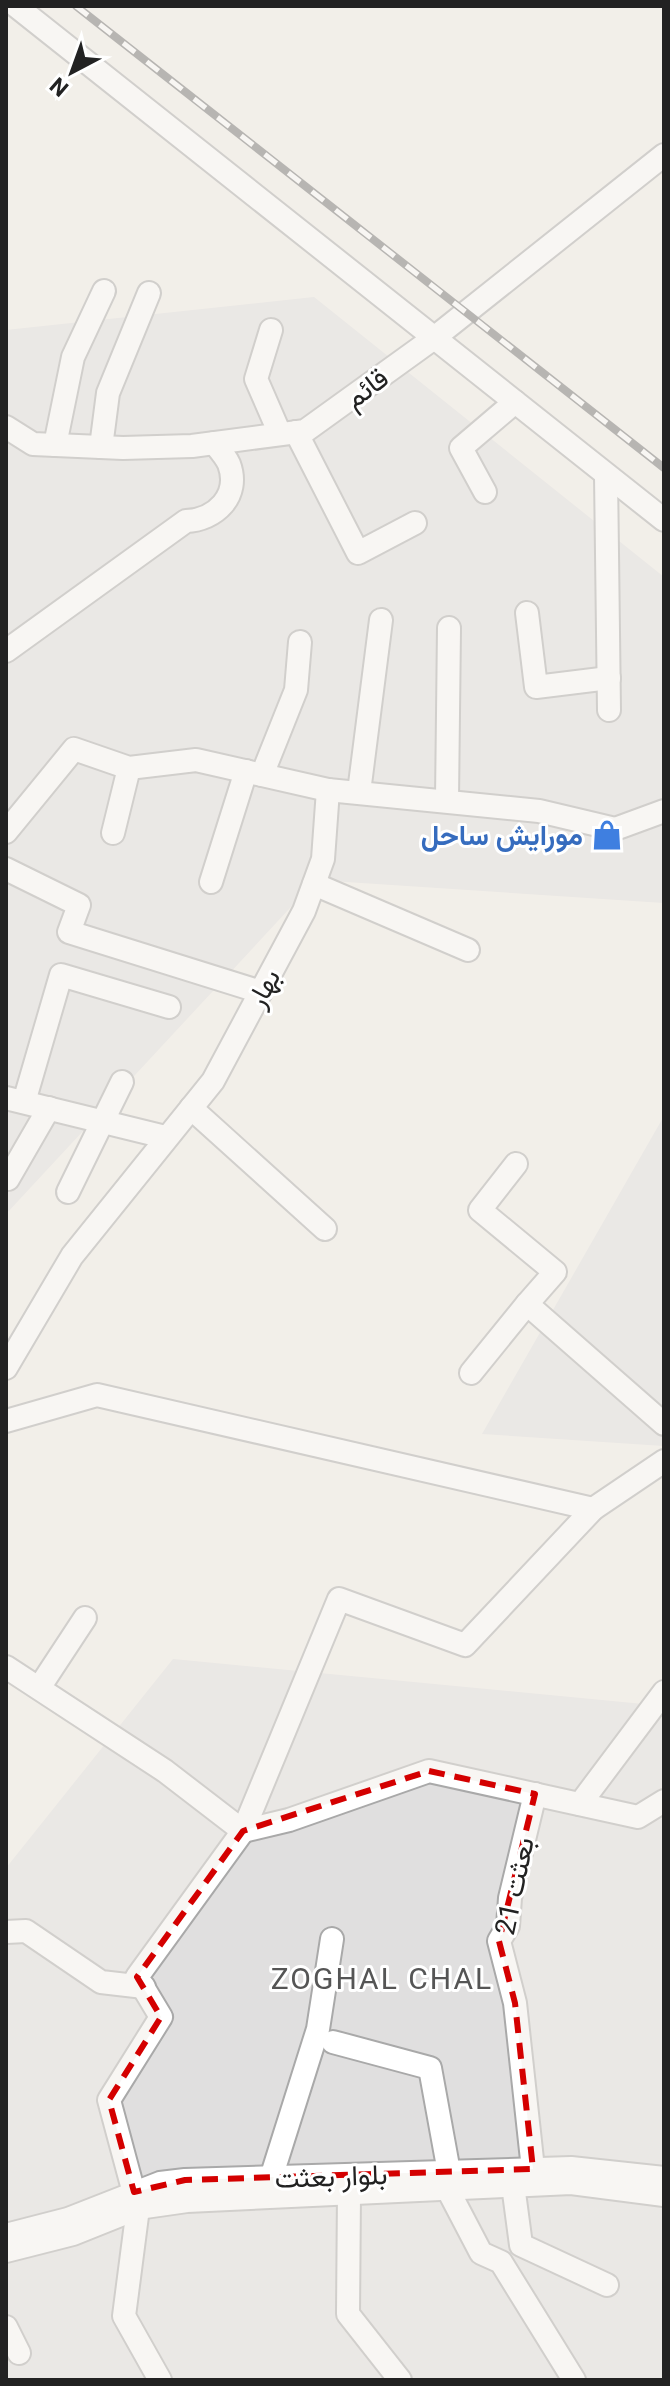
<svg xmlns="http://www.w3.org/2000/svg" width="670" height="2386" font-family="Roboto,Vazirmatn,sans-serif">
	<rect width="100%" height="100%" fill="#f2efe9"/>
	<g fill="#e0dfdf">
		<path d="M314 297 664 577V903L316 880 6 1214V330Z"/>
		<path d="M664 1116V1446L482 1434Z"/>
		<path d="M173 1659 664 1706V2380H6V1868Z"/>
	</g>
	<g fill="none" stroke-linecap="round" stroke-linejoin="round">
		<g stroke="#a9a9a9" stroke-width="26">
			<g id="minor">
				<path d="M16 6 664 520"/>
				<path d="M271 330 256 379 280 434"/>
				<path d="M6 427 33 444 123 448 192 446 305 431 434 338 664 155"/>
				<path d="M296 432 358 553 415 523"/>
				<path d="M55 445 73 357 104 291"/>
				<path d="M101 447 108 393 149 293"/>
				<path d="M606 475 609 710"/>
				<path d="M485 492 461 448 515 402"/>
				<path d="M527 613 536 687 609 678"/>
				<path d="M6 651 186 521C215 520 241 496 229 464 226 457 219 449 214 443"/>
				<path d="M262 775 296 690 300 642"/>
				<path d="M359 792 381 620"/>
				<path d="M447 799 449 628"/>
				<path d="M6 832 74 749 129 768 196 760 328 790 539 811 615 829 664 811"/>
				<path d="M113 833 129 768"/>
				<path d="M6 869 79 905 69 932 261 992"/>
				<path d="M211 882 246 771"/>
				<path d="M314 884 468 950"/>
				<path d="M6 1098 165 1137"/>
				<path d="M24 1102 61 975 169 1007"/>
				<path d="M191 1108 325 1229"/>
				<path d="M516 1164 480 1210 555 1272 527 1304 664 1424"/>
				<path d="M8 1179 49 1108"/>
				<path d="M68 1192 122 1082"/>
				<path d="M6 1368 72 1256 213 1081 304 911 323 859 328 790"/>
				<path d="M471 1373 527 1304"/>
				<path d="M6 1421 97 1395 593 1509"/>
				<path d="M6 1667 165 1771 243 1831 289 1820 429 1771 638 1817 664 1801"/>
				<path d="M39 1688 85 1618"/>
				<path d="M580 1804 664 1692"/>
				<path d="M6 1932 26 1931 101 1982 144 1987"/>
				<path d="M333 2042 430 2068 449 2172"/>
				<path d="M533 2169 515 2003 499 1941 508 1926 510 1898 535 1794"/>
				<path d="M271 2178 318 2029 332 1939"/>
				<path d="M513 2185 521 2245 607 2285"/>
				<path d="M447 2188 481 2253 501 2262 574 2380"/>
				<path d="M349 2193 348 2314 400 2380"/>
				<path d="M6 2235 68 2219 160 2183 185 2180 571 2168 664 2178"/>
				<path d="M6 2251 73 2234 138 2208 187 2201 571 2183 664 2195"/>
				<path d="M6 2327 19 2353"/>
				<path d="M160 2380 124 2316 138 2208 109 2100 161 2017 137 1977 243 1831 339 1599 465 1645 593 1509 664 1461"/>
			</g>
		</g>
		<use href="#minor" stroke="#fff" stroke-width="22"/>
		<g stroke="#707070" stroke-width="8">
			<path id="rail" d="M76 6 664 468"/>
		</g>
		<use href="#rail" stroke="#fff" stroke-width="5" stroke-dasharray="15" stroke-linecap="butt"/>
	</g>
	<path d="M0 0H670V2386H0ZM429 1771 535 1794 499 1941 515 2003 533 2169 185 2180 134 2192 109 2100 161 2017 137 1977 243 1831Z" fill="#f2efe9" fill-opacity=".55" fill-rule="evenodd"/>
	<path fill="none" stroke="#d40000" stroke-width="6" stroke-dasharray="16 10" stroke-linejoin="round" d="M429 1771 535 1794 499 1941 515 2003 533 2169 185 2180 134 2192 109 2100 161 2017 137 1977 243 1831Z"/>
	<defs>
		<g id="shop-bare" transform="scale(2.4)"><path d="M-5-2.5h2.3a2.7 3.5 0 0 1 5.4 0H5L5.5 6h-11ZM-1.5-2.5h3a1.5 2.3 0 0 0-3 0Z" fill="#3f7fe0" stroke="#fff" stroke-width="2.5" paint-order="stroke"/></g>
	</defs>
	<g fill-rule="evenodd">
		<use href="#shop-bare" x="607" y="835"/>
	</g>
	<g text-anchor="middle" stroke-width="6" stroke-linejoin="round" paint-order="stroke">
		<g font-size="28" fill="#222" stroke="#fff">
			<text transform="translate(366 388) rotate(-37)" y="10">قائم</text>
			<text transform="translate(263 988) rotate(-62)" y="10">بهار</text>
			<text transform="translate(514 1886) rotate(-78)" y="10">بعثت 21</text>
			<text transform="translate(331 2176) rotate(-2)" y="10">بلوار بعثت</text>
		</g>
		<g font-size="28" font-weight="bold" fill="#366cbe" stroke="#fff" text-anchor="end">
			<text x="583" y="845">مورایش ساحل</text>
		</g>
		<g font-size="30" letter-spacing="2" fill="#555" stroke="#fff">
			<text x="382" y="1989">ZOGHAL CHAL</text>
		</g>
	</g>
	<rect width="670" height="2386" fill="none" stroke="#222222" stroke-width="16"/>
	<g transform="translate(72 72) rotate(221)" stroke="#ffffff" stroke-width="6" paint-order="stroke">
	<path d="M0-6L14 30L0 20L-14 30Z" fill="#222222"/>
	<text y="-12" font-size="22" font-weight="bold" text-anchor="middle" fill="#222222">N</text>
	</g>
</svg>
